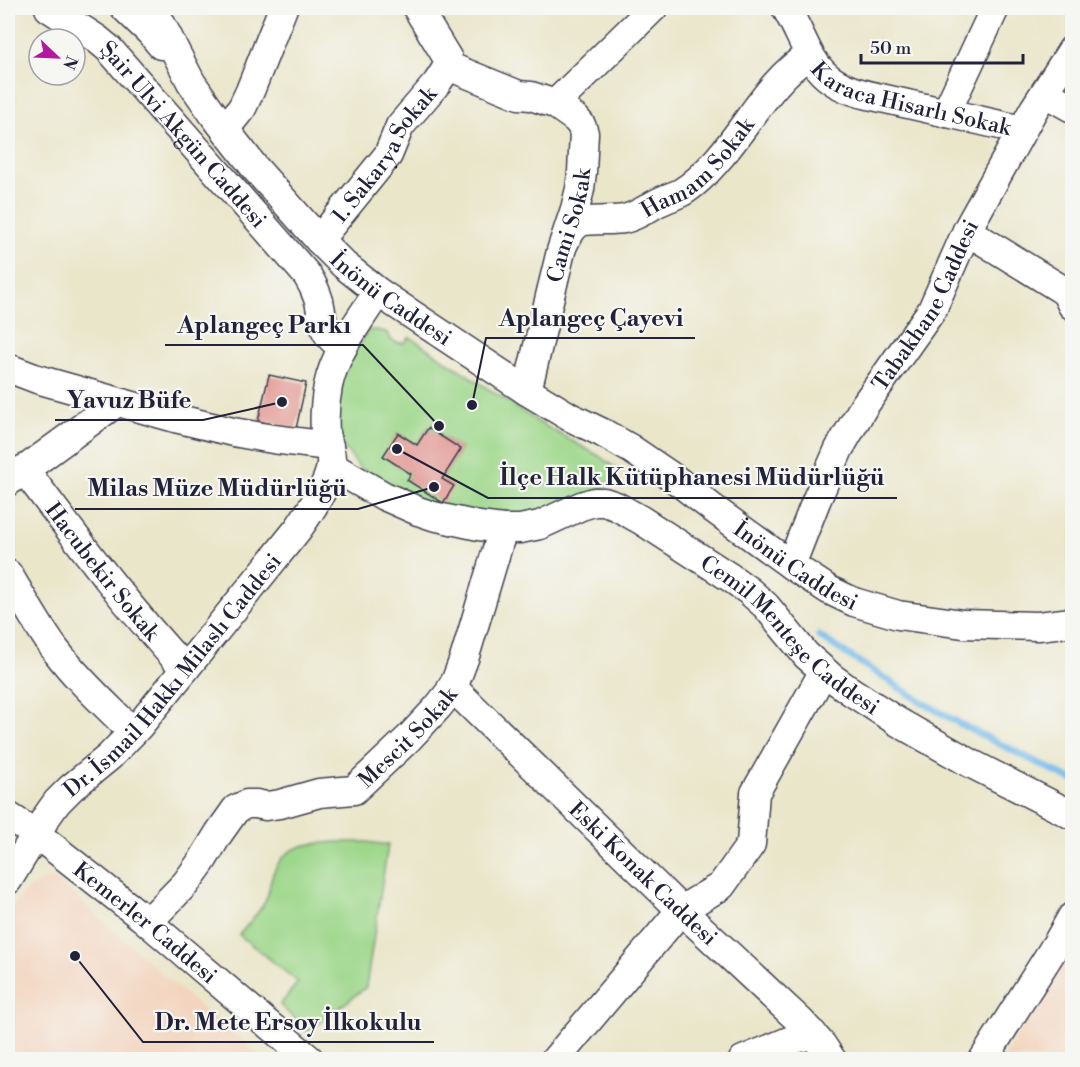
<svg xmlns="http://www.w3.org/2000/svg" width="1080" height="1067" font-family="'Libre Bodoni',serif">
	<rect width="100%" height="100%" fill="#f6f6f2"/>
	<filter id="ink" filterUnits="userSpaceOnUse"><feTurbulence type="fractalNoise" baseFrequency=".0167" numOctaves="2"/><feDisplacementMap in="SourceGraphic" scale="12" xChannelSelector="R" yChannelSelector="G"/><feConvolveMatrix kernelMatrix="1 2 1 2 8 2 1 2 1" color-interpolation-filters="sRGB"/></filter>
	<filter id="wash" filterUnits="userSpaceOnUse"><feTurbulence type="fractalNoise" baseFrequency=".008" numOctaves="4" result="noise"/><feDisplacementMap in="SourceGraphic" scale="24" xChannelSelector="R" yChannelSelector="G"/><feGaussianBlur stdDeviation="1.35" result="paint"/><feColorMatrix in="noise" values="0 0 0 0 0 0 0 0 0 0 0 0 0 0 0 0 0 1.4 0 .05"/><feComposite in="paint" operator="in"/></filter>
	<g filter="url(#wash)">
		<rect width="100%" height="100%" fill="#eae6ca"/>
		<g fill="#f3d4be">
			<path d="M54 878 191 999 264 1059H8V914L22 894 45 879Z"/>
			<path d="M1072 949V1059H1003Z"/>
		</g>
		<g fill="#9dd78a" stroke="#607c62" stroke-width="1.5" fill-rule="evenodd">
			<path d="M376 330 386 332C392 342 393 343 404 343L410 337 540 423 599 456 618 470 611 482 602 489 535 516 443 513 359 467 337 438V383L367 331ZM428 428 461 449 442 479 453 486 407 480 411 474 384 456 398 433 417 445Z"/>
			<path d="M337 842H366L388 845 366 987 308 1032 280 1005 298 982 239 935C247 925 258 914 265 902 270 892 269 885 272 876 284 843 308 844 337 842Z"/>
		</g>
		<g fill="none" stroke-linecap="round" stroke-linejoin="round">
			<path stroke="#72b9e9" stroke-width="7" d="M819 636 917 699 964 726 1072 780"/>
		</g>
		<g id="blocks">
			<g fill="#e08d88">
				<path d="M269 375 306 383 296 429 258 421Z"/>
				<path d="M428 428 461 449 442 479 454 486 443 503 407 480 411 474 383 456 398 433 417 445Z"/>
			</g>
		</g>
	</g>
	<g filter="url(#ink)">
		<use href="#blocks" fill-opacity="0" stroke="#403f50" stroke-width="1.5"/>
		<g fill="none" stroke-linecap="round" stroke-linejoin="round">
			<g stroke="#403f50" stroke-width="31">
				<g id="minor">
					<path id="s1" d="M49 8 97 39 109 49 307 275C312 283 316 291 319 301 324 323 321 334 343 347"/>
					<path d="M125 8 150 32 161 45"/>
					<path id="s2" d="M153 8 191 82 216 118 255 168 319 240 344 265 378 292 527 391 570 417 603 433 631 449 675 479 715 510 791 565 829 590 854 602 898 615 963 624 1038 626 1072 622"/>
					<path id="s3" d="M786 8C812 52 809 81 868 95L1022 130"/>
					<path d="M448 66 519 95 531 96 555 104 653 8"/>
					<path d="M1045 93 1072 108"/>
					<path d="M946 113 995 8"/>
					<path d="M225 129 242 108 250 91 283 8"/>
					<path d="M967 231 1061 289 1066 293 1072 305"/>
					<path id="s4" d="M319 240 388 155 400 126 437 83 448 66V59L417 8"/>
					<path id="s5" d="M565 241C569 234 572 227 579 223 586 219 613 221 624 219 637 216 646 209 657 203 665 199 674 196 682 192 697 183 708 171 719 158 749 124 770 80 809 55"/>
					<path d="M8 368 37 379 179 419 233 432 273 439 329 446"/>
					<path id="s6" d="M527 391 561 251 575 209 580 189 582 172 584 133 581 125 576 119 555 104"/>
					<path id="s7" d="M331 466 384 496 418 511 433 516 479 526 503 529H520L540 525 581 506 594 502H604L616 506 641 520 731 578 749 591 766 606 806 655 831 677 849 690 898 722 970 763 1072 815"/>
					<path id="s8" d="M24 469C76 538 126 606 185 669"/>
					<path d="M8 482 117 402"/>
					<path id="s9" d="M791 565 816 501 839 449 864 406 932 310 968 228 1034 109 1072 50"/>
					<path d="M8 574C24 600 38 627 57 652 79 681 107 706 133 732"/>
					<path id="s10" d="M452 687 681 910 800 1021 822 1045 832 1060"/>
					<path id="s11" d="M8 816 36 834 143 918 310 1060"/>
					<path id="s12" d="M8 880 47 816 57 802 71 788 109 757 139 726 298 529C309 513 333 479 331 459 331 450 326 441 325 432 324 417 325 401 328 386 335 352 359 321 378 292"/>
					<path id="s13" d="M148 922 186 883 202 861 219 833 236 809 247 804H256L266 806 280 804 319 793 354 790 409 738 438 707 449 693 456 680 465 656 503 529"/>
					<path d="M555 1060 681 910 721 886 751 844 755 793 824 671"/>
					<path d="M743 1060 789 1041 813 1034"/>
					<path d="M983 1060 1059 940 1072 917"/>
				</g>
			</g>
			<use href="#minor" stroke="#fff" stroke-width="28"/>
		</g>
	</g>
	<g text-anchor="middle" stroke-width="4.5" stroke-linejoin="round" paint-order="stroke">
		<g font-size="22" fill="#22223b" stroke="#f6f6f2">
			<text dy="8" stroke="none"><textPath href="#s3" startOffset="168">Karaca Hisarlı Sokak</textPath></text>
			<text dy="8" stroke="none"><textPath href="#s1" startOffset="186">Şair Ulvi Akgün Caddesi</textPath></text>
			<text dy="8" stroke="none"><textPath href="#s4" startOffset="108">1. Sakarya Sokak</textPath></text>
			<text dy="8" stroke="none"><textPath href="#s5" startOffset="160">Hamam Sokak</textPath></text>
			<text dy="8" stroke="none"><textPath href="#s6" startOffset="171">Cami Sokak</textPath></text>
			<text dy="8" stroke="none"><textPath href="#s2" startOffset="380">İnönü Caddesi</textPath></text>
			<text dy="8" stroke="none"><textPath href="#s9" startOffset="294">Tabakhane Caddesi</textPath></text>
			<text dy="8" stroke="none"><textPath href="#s2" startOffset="866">İnönü Caddesi</textPath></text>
			<text dy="8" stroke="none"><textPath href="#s8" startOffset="129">Hacubekir Sokak</textPath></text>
			<text dy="8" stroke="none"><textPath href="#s7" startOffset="522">Cemil Menteşe Caddesi</textPath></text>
			<text dy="8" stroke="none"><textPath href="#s12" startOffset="264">Dr. İsmail Hakkı Milaslı Caddesi</textPath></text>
			<text dy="8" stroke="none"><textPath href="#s13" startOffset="340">Mescit Sokak</textPath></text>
			<text dy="8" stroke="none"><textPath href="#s10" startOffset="267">Eski Konak Caddesi</textPath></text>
			<text dy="8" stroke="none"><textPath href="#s11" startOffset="174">Kemerler Caddesi</textPath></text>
		</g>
	</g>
	<path fill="none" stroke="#22223b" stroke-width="2" d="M472 405L486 338H695M439 426L363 345H165M282 402L203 420H55M397 449L488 498H897M434 487L358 509H75M75 956L143 1042H434"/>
	<g fill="#22223b" stroke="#f6f6f2" stroke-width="2">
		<circle cx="472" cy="405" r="6"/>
		<circle cx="439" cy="426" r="6"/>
		<circle cx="282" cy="402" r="6"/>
		<circle cx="397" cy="449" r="6"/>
		<circle cx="434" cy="487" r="6"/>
		<circle cx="75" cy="956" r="6"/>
	</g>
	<g font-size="24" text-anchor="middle" font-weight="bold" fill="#22223b" stroke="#f6f6f2" stroke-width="4.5" stroke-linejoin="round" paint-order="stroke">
		<text x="591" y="326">Aplangeç Çayevi</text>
		<text x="264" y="333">Aplangeç Parkı</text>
		<text x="129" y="408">Yavuz Büfe</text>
		<text x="692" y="485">İlçe Halk Kütüphanesi Müdürlüğü</text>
		<text x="217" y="496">Milas Müze Müdürlüğü</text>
		<text x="288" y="1030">Dr. Mete Ersoy İlkokulu</text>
	</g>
	<rect width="1080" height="1067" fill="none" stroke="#f6f6f2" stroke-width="30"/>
	<g transform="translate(57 57) rotate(113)"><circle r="28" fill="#f6f6f2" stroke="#a1a1a9" stroke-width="1.5"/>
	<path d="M0-4.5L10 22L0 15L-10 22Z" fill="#b5179e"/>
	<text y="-9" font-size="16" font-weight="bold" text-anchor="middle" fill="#22223b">N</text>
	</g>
	<path d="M861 54v9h162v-9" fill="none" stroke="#22223b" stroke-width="3"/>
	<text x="870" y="54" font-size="18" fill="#22223b" stroke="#f6f6f2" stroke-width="4.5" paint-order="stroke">50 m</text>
</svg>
